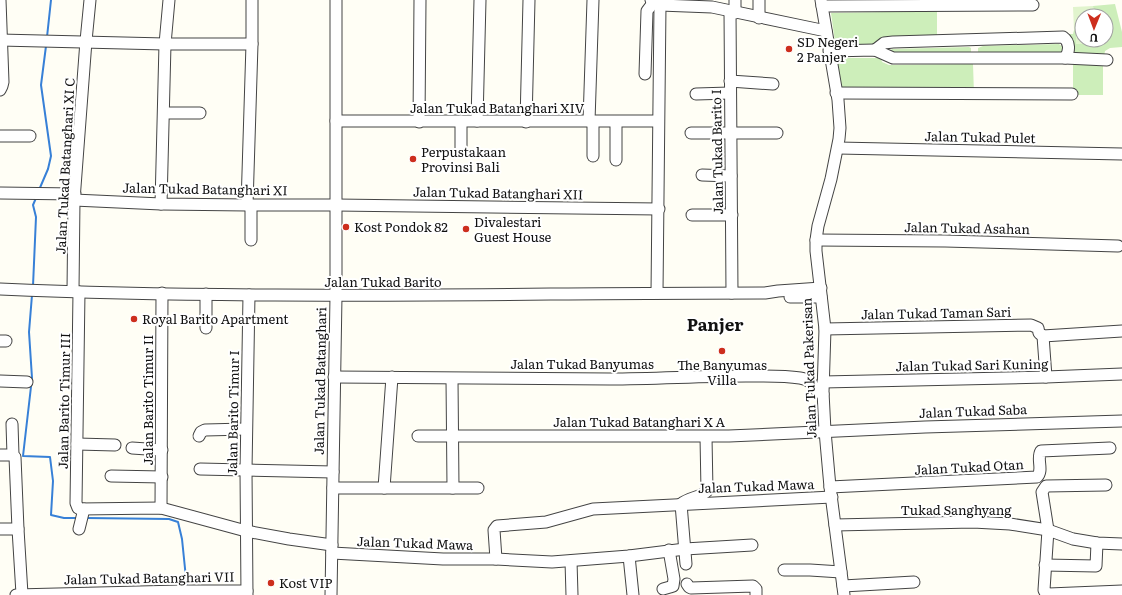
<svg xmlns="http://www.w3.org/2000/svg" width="1122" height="595" font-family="Literata,serif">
	<rect width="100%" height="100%" fill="#fffef5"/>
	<g fill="#cdeeba">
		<path d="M1115 4 1122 32V47L1110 48 1105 51 1104 56 1075 57 1067 34H1073L1074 30H1076V44H1095V40H1106V16H1094L1093 6Z"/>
		<path d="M937 11V38L836 49 831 13Z"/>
		<path d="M1059 44 1064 48 1065 55 978 57V48L983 46Z"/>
		<path d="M969 47 971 48V55L893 58 889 51 892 49Z"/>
		<path d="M837 58H881L882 62 889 65 973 64 974 94 842 93Z"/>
		<path d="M1073 64 1103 65V95H1073Z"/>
	</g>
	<path fill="#e1f4cd" d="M1093 6 1094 16H1082V40H1095V44H1076V30H1074L1073 7Z"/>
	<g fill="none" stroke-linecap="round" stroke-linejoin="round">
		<g stroke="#3780d7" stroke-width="2">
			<path d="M47 37 51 0"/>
			<path d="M39 190 48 169 51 156 41 85 46 46"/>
			<path d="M33 286 36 217 33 205 36 198"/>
			<path d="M32 295 29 332 32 378 23 456 50 457 53 481 51 515 64 518H77"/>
			<path d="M86 518 169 519 178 522 182 539 187 588"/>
		</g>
		<g stroke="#444" stroke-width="13">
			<g id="minor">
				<path d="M651 0 656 4 660 5 712 7 826 31"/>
				<path d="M735 0V13"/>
				<path d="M821 0 838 100 840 128 839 139 831 179 818 226 816 240V251L825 329 823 392 825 431 830 487 844 595"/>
				<path d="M822 6 1033 5"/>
				<path d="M730 11 732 293"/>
				<path d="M759 18V0"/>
				<path d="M0 40 165 44H252"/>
				<path d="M875 50 884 43 893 42 1063 37C1070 42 1070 51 1065 58"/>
				<path d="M829 51 875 50 893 58H1065L1107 60"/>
				<path d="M645 74 647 11 653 3"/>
				<path d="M730 81 773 84"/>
				<path d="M0 90 2 86 3 82 0 0"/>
				<path d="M836 93 1072 94"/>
				<path d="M696 94 730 93"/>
				<path d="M164 113H200"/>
				<path d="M336 121H658"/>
				<path d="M477 121 480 0"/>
				<path d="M589 121 593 0"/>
				<path d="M419 122 420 0"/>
				<path d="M526 122 529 0"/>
				<path d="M593 122V156"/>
				<path d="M616 122V160"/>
				<path d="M691 133H777"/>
				<path d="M0 136H30"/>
				<path d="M838 148 1122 154"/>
				<path d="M461 151V121"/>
				<path d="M702 175 731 176"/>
				<path d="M0 193 75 194"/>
				<path d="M74 200 161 204 247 205H336L659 209"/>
				<path d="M161 204 165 44 169 0"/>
				<path d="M247 205 252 44V0"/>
				<path d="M692 215H732"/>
				<path d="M251 240V205"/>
				<path d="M816 240 945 241 1118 246"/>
				<path d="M0 289C255 300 510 293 765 293L778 291 821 288"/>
				<path d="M73 291 74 200 86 41 90 0"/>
				<path d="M79 292 76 503 78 508 80 509 161 508 246 531 289 539 332 545"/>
				<path d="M657 293 660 5"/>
				<path d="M206 294V328"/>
				<path d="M790 297H821"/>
				<path d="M825 329 1031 325 1038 328 1039 333 1043 336"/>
				<path d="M1043 336 1122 331"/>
				<path d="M1043 336 1046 377"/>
				<path d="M0 341H6"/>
				<path d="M334 377C426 377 518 379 610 379 655 379 700 376 746 376 764 376 783 375 800 378 817 381 811 391 823 394"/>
				<path d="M452 379 453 488"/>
				<path d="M0 381 27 382"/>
				<path d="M823 382 1046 377 1122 374"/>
				<path d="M12 424 13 455 15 457 18 529 22 594"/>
				<path d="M199 436 201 432 205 430 246 429"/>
				<path d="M418 436H729L925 427 1122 421"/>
				<path d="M77 444 115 445"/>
				<path d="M132 448 162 450"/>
				<path d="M0 455H13"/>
				<path d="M200 469 333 472"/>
				<path d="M111 476 162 477"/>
				<path d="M1106 485 1046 486 1042 492 1048 530 1044 590 1045 592 1049 594 1122 591"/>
				<path d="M830 487 1037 477C1044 470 1036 459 1041 451L1110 448"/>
				<path d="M333 488H478"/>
				<path d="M384 488 392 377"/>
				<path d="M161 508 162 293"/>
				<path d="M835 525 973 522 1010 524 1048 530 1073 539 1097 543 1122 544"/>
				<path d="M0 529H18"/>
				<path d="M79 529 84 509"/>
				<path d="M332 553 443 559H496L552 562 629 556 685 549 752 545"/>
				<path d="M629 556 633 595"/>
				<path d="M496 559 494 530 497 526 546 522 593 509 832 497"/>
				<path d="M571 561 572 595"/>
				<path d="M686 564 681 504C689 497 700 498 707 491L706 437"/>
				<path d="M1045 565 1096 566 1097 543"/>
				<path d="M784 570H810L841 572"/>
				<path d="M687 584 689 587 691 588 753 586 756 589V595"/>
				<path d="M843 586 914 582"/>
				<path d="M663 589 670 587 673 586 674 579 669 550"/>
				<path d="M16 595 180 591H247"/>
				<path d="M247 595 246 470 249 295"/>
				<path d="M331 595 336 296V0"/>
			</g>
		</g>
		<use href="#minor" stroke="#fff" stroke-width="11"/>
	</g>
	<g fill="#cd2e1d" stroke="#fff" stroke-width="1.5">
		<circle cx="789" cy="49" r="4"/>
		<circle cx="413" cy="159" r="4"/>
		<circle cx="346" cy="227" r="4"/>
		<circle cx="466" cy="229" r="4"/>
		<circle cx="134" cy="319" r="4"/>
		<circle cx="722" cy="351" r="4"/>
		<circle cx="271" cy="583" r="4"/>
	</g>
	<g text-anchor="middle" stroke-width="4" stroke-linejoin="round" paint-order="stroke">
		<g font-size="13" fill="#111" stroke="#fff" text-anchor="start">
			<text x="797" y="47">SD Negeri<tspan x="797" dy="15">2 Panjer</tspan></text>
			<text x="421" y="157">Perpustakaan<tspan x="421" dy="15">Provinsi Bali</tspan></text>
			<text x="474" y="227">Divalestari<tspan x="474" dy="15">Guest House</tspan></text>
			<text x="354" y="232">Kost Pondok 82</text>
			<text x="142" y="324">Royal Barito Apartment</text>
			<text x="722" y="370" text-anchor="middle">The Banyumas<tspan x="722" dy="15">Villa</tspan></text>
			<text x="279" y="588">Kost VIP</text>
		</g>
		<g font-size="13" fill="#111" stroke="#fff">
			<text x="497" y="113">Jalan Tukad Batanghari XIV</text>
			<text transform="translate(980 137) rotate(1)" y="5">Jalan Tukad Pulet</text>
			<text transform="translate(717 152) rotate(-91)" y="5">Jalan Tukad Barito I</text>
			<text transform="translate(65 166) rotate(-87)" y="5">Jalan Tukad Batanghari XI C</text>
			<text transform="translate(205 189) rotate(1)" y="5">Jalan Tukad Batanghari XI</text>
			<text transform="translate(498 193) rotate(1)" y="5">Jalan Tukad Batanghari XII</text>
			<text transform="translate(967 228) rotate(1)" y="5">Jalan Tukad Asahan</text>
			<text x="383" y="287">Jalan Tukad Barito</text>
			<text transform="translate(936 313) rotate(-1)" y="5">Jalan Tukad Taman Sari</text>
			<text x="582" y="369">Jalan Tukad Banyumas</text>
			<text transform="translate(972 365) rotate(-1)" y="5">Jalan Tukad Sari Kuning</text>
			<text transform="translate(809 368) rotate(-92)" y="5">Jalan Tukad Pakerisan</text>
			<text transform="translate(320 381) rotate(-89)" y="5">Jalan Tukad Batanghari</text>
			<text transform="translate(148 400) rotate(-90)" y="5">Jalan Barito Timur II</text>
			<text transform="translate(64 401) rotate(-89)" y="5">Jalan Barito Timur III</text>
			<text transform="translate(973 411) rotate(-2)" y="5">Jalan Tukad Saba</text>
			<text transform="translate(233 413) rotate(-89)" y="5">Jalan Barito Timur I</text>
			<text x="639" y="427">Jalan Tukad Batanghari X A</text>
			<text transform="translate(969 467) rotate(-3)" y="5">Jalan Tukad Otan</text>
			<text transform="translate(756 486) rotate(-2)" y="5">Jalan Tukad Mawa</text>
			<text x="956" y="515">Tukad Sanghyang</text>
			<text transform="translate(415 543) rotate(2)" y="5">Jalan Tukad Mawa</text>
			<text transform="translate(149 578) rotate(-1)" y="5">Jalan Tukad Batanghari VII</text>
		</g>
		<g font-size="17" font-weight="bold" fill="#111" stroke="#fff">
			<text x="715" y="331">Panjer</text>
		</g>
	</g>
	<g transform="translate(1094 28) rotate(181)"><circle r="19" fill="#ffffff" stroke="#a0a0a0"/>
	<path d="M0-3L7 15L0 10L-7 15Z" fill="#cd2e1d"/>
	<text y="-6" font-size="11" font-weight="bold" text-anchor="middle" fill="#111111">U</text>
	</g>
</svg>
